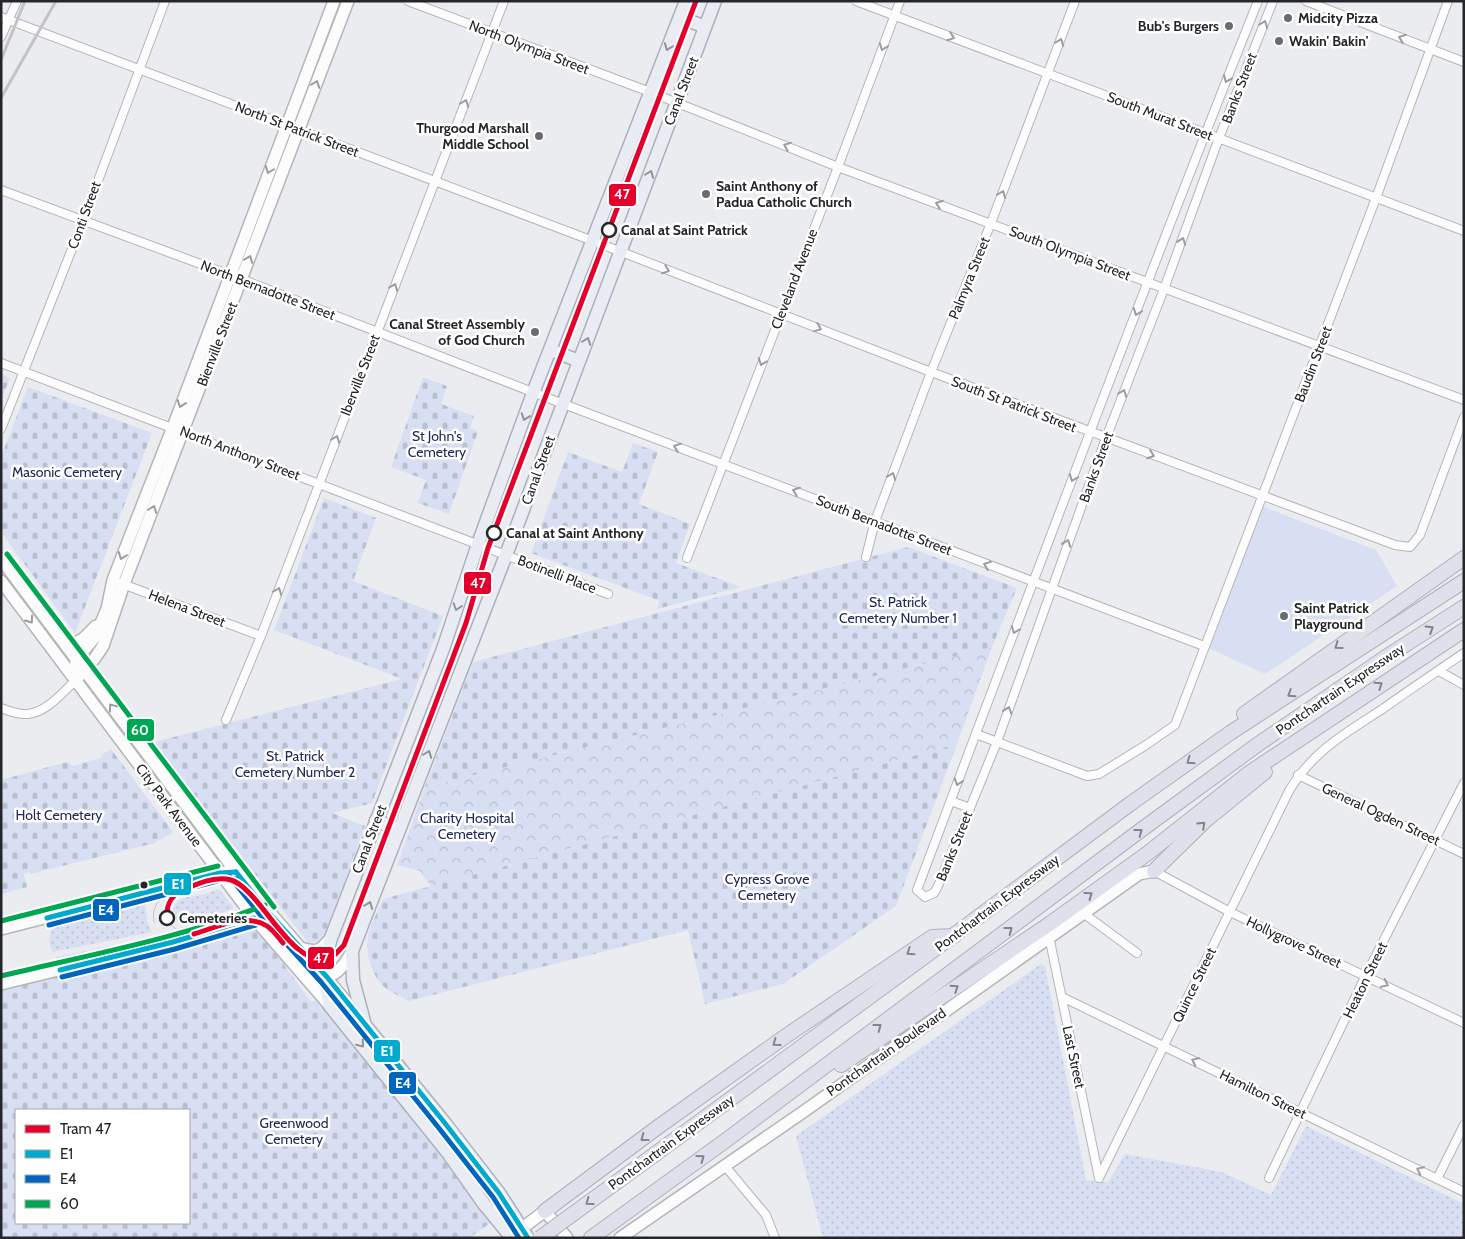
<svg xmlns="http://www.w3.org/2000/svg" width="1465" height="1239" font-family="Cabin,sans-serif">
	<defs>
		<pattern id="grass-dots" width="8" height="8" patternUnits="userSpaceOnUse" patternTransform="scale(1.25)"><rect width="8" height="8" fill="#d9dff3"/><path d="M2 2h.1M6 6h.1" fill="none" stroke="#babfd0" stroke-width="1.8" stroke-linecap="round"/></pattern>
		<pattern id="forest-crowns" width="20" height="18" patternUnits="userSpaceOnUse" patternTransform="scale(1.25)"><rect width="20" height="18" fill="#d9dff3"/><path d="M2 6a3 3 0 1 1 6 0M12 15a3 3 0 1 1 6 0" fill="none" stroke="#babfd0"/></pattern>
		<pattern id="cemetery-stones" width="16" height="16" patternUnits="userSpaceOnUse" patternTransform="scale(1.25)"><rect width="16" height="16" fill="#d9dff3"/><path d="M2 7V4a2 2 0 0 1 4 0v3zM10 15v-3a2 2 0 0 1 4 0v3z" fill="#babfd0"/></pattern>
	</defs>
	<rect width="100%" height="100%" fill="#ebecf0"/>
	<g fill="url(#grass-dots)">
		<path d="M217 889 220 890 233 907V909L182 925 177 921 173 910C176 895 193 897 205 894 209 893 213 891 217 889Z"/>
		<path d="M145 901 147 922 152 932 53 952C47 942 48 933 57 924Z"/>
		<path d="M230 914V916L183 930 179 928Z"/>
		<path d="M153 937 154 940 72 960 67 961 56 957Z"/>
		<path d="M1041 964 1045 966 1086 1180 1108 1183 1125 1154 1222 1172 1271 1195 1306 1126 1464 1204V1238H823L796 1136Z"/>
	</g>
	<path fill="url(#forest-crowns)" d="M992 647 957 744 431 886 420 871 397 865 425 787Z"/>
	<g fill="url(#cemetery-stones)" fill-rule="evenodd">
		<path d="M1 374 10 378 1 401Z"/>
		<path d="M423 377 447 386 441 404 474 416 470 428 478 431 449 514 418 503 426 480 391 467Z"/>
		<path d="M28 387 152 433 75 633 1 532V457Z"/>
		<path d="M633 443 658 452 639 504 690 524 676 563 741 587 657 609 660 601 531 553 568 452 622 472Z"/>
		<path d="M324 498 376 518 353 581 443 616 372 803 332 813 365 826 322 941 308 943 154 742 402 679 274 630Z"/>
		<path d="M908 547 1017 588 992 647 425 787 473 662Z"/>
		<path d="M957 744 896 906 783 984 705 1004 688 930 409 1001C402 997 394 994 388 990 371 978 364 951 369 932 372 921 379 910 383 899Z"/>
		<path d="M111 749 173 832 155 843 30 874V872L24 874 27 887 1 894V780C24 774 46 767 68 762L73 766 101 758 103 754Z"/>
		<path d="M254 918 285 966 311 1002 323 998 496 1219 469 1238H1V984ZM16 1110H189V1223H16Z"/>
	</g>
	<path fill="#d9dff3" d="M1259 505 1376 550 1397 586 1265 674 1204 646Z"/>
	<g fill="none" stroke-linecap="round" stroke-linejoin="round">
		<g stroke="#b4b5b8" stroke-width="10">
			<g id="street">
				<path d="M408 1 650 92 838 167 1464 400"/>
				<path d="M856 1 1464 231"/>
				<path d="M1258 1C1140 296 1029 593 917 890L925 897 934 893 938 886 997 742 1106 438 1164 289 1219 138 1273 1"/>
				<path d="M1306 1 1464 62"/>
				<path d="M1 17 593 241 931 372 1395 545 1410 547 1420 535 1464 417"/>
				<path d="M1 37 17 1"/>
				<path d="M1 190 241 279 553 400 1204 646"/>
				<path d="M1 363 608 594"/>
				<path d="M1 429 83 221 165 1"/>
				<path d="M866 557 875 521 931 372 991 223 1075 1"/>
				<path d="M687 558 838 167 900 1"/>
				<path d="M120 583 261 636"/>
				<path d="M1439 671 1464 685"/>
				<path d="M1 708C9 711 19 715 28 714 47 712 62 693 75 681"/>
				<path d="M226 720 261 636 504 1"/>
				<path d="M976 734 1087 776 1099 774 1146 745 1175 725 1376 198 1448 1"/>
				<path d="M1298 775 1464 854"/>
				<path d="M951 801 970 808"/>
				<path d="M1154 871 1230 912 1464 1023"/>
				<path d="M1083 913 1137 953"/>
				<path d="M1049 936 1099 1178"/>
				<path d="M1062 997 1464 1192"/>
				<path d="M725 1166 766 1215 775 1238"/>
				<path d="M1099 1178 1289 791C1312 752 1344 734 1381 710 1408 691 1436 672 1464 653"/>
				<path d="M1269 1178 1366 975 1464 783"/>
				<path d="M1437 1179 1464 1125"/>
			</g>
		</g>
		<g stroke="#b4b5b8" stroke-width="14">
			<g id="secondary">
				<path d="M1 559 236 872C278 923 322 972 364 1023"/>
				<path d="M1 581 254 918 330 1006"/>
				<path d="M67 647 83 639 96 626"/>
				<path d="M75 681 95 658 103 646 124 584 348 1"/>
				<path d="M75 681 76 660 95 637 107 609 113 580 173 427 334 1"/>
				<path d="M1 929 225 872"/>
				<path d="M301 948C317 953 320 951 331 938"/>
				<path d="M319 976C335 980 346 963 352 951"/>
				<path d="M1 984 173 942 237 924 260 915"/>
				<path d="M509 1238 545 1211 567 1238"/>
				<path d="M620 1238 803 1112 1139 874 1154 871"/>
			</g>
		</g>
		<g stroke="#adb0bc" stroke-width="15">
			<g id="primary">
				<path d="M680 17 705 27"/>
				<path d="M551 350 579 361"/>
				<path d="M376 820 398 830"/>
				<path d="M512 1238 484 1204 448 1153 330 1006 322 972 331 938 443 649 478 544 533 393 686 1"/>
				<path d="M528 1238 499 1193 444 1122 365 1025 353 980 352 951 506 555 715 1"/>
			</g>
		</g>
		<g stroke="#adb0bc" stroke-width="16">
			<g id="highway">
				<path d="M1244 714 1464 558"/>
				<path d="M1154 871 1206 820 1265 772"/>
				<path d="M841 1065 1048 925 1148 853 1249 773 1464 630"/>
				<path d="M699 1122 954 935 1130 804 1230 733 1464 581"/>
				<path d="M545 1211 658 1127 783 1038 932 937 954 936"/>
				<path d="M591 1238 725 1141 1141 830 1257 745 1383 659 1464 607"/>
			</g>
		</g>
		<use href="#street" stroke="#fcfcfd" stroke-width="8"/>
		<use href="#secondary" stroke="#fcfcfd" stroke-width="11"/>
		<use href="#primary" stroke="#eaecf3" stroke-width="12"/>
		<use href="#highway" stroke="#dee1ec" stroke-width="14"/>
		<g stroke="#c3c3c4" stroke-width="1">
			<path d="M167 918C173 930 182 934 194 934"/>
			<path d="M154 922C150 901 166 894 183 889"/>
		</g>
		<g stroke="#c3c3c4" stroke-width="3">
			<path d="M1 60 25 1"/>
			<path d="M1 98 56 1"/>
		</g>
		<g stroke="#adb0bc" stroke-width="16" stroke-linecap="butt">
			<path id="highway-bridge" d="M540 1238 699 1122"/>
		</g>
		<use href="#highway-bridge" stroke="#dee1ec" stroke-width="14"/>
		<g stroke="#fff" stroke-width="9">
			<g id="bus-1">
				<path d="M236 872 268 912 327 977 444 1122 499 1193 528 1238"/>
				<path d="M47 918 220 873 236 872"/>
				<path d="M60 970 173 942 254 918"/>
			</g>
		</g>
		<g stroke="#fff" stroke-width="9">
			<g id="bus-2">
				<path d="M230 877 262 917 321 982 438 1127 493 1197 519 1238"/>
				<path d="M49 925 221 880 236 879"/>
				<path d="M62 977 175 949 256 925"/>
			</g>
		</g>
		<g stroke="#fff" stroke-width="9">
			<g id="bus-3">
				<path d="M7 554 274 907"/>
				<path d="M1 921 218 866"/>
				<path d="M1 976C89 955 181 938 265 905"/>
			</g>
		</g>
		<use href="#bus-1" stroke="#00a9ce" stroke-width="5"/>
		<use href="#bus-2" stroke="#0065bd" stroke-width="5"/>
		<use href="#bus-3" stroke="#00a651" stroke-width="5"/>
		<g stroke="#fff" stroke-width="9">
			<g id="tram-1">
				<path d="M167 918C166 903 172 894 186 889 198 883 217 876 231 880 261 889 292 971 330 958 335 956 340 949 344 945L466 623 488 548 696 1"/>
				<path d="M194 934C215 928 245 912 267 926 273 930 278 937 283 943"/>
			</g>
		</g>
		<use href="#tram-1" stroke="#e4002b" stroke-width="5"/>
	</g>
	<defs><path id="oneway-chevron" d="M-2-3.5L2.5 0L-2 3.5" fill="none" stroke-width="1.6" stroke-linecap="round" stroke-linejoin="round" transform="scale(1.25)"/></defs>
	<g stroke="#9b9c9e">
		<use href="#oneway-chevron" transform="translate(1264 24) rotate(-69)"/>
		<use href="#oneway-chevron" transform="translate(951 37) rotate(21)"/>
		<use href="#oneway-chevron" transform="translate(1402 38) rotate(-159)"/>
		<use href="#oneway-chevron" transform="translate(1060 42) rotate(-69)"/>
		<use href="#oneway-chevron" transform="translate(883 47) rotate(111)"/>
		<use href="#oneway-chevron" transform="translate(1227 79) rotate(112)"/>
		<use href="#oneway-chevron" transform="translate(316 84) rotate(-69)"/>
		<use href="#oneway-chevron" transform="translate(465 103) rotate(-69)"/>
		<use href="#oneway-chevron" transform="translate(787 146) rotate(-158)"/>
		<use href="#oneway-chevron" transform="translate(269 170) rotate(111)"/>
		<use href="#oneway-chevron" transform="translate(1002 194) rotate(-69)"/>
		<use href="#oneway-chevron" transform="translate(939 204) rotate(-160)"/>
		<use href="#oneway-chevron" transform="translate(1182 241) rotate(-70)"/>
		<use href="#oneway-chevron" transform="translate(249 259) rotate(-69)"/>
		<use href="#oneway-chevron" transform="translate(666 270) rotate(21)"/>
		<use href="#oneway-chevron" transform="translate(394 287) rotate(-69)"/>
		<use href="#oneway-chevron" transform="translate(1137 312) rotate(111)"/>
		<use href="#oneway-chevron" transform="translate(818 328) rotate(22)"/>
		<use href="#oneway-chevron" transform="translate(762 362) rotate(111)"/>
		<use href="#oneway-chevron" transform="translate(1123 393) rotate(-69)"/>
		<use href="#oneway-chevron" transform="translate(181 404) rotate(110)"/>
		<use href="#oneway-chevron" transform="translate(336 439) rotate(-69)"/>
		<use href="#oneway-chevron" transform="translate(677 447) rotate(-159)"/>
		<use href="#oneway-chevron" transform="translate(1151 455) rotate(20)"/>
		<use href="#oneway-chevron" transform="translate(892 476) rotate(-69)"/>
		<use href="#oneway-chevron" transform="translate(1073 478) rotate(111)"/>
		<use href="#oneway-chevron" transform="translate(796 491) rotate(-159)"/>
		<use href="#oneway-chevron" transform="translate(153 509) rotate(-69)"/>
		<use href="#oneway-chevron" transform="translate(1067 543) rotate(-70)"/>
		<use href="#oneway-chevron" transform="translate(122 556) rotate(111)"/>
		<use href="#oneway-chevron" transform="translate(987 565) rotate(-159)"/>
		<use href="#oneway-chevron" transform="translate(278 591) rotate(-69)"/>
		<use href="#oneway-chevron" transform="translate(30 620) rotate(54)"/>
		<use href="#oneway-chevron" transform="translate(1015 630) rotate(111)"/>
		<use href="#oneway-chevron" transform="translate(112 707) rotate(-127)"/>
		<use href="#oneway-chevron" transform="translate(1008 710) rotate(-71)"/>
		<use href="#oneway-chevron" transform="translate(958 782) rotate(110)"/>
		<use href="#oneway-chevron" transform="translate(1385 984) rotate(26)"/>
		<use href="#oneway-chevron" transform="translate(1195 1061) rotate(-154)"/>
		<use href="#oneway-chevron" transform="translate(1420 1170) rotate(-154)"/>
	</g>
	<g stroke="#919398">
		<use href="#oneway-chevron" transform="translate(668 47) rotate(111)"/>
		<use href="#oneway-chevron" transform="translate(650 174) rotate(-69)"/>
		<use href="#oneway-chevron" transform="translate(587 341) rotate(-69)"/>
		<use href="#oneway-chevron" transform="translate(525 417) rotate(110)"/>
		<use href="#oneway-chevron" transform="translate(457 607) rotate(108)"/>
		<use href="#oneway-chevron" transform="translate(428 754) rotate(-69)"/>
		<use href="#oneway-chevron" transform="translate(369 905) rotate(-69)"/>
		<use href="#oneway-chevron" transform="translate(361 1044) rotate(51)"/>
	</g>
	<g stroke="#82848a">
		<use href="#oneway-chevron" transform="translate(1430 629) rotate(-32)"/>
		<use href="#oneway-chevron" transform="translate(1338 646) rotate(144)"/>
		<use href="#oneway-chevron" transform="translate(1379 685) rotate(-34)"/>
		<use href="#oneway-chevron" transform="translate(1291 694) rotate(147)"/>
		<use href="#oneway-chevron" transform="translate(1190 761) rotate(145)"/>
		<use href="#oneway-chevron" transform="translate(1202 825) rotate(-44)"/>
		<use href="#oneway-chevron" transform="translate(1139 832) rotate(-37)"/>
		<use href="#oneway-chevron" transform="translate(1089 895) rotate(-36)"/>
		<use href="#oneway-chevron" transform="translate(1009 930) rotate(-37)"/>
		<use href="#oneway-chevron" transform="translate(910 952) rotate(146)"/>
		<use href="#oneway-chevron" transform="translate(955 988) rotate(-34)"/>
		<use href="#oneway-chevron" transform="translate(878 1027) rotate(-37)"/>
		<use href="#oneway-chevron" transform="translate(776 1043) rotate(144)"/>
		<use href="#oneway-chevron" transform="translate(644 1138) rotate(143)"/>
		<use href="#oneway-chevron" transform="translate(701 1158) rotate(-36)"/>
		<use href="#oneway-chevron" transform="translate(589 1202) rotate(144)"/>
	</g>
	<g fill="#6a6b6f" stroke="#fff" stroke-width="2">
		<circle cx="1288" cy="18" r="5"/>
		<circle cx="1229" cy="26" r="5"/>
		<circle cx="1279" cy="41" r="5"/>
		<circle cx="539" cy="136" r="5"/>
		<circle cx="706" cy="194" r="5"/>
		<circle cx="535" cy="332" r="5"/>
		<circle cx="1284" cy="616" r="5"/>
	</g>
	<g fill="#fff" stroke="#252629" stroke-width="2.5">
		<circle cx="609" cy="230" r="7"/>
		<circle cx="494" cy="533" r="7"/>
		<circle cx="167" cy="918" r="7"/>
	</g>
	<circle fill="#252629" stroke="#fff" stroke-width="2" cx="144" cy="885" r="4.5"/>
	<g text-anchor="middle" stroke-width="5" stroke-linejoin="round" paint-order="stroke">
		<g font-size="14" font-weight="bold" fill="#252629" stroke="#fff" text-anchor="start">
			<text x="1298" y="23">Midcity Pizza</text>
			<text x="1219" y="31" text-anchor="end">Bub's Burgers</text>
			<text x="1289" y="46">Wakin' Bakin'</text>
			<text x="529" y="133" text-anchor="end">Thurgood Marshall<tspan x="529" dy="16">Middle School</tspan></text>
			<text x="716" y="191">Saint Anthony of<tspan x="716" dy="16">Padua Catholic Church</tspan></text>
			<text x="525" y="329" text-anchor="end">Canal Street Assembly<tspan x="525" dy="16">of God Church</tspan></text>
			<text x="1294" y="613">Saint Patrick<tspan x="1294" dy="16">Playground</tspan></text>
		</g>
		<g font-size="14" fill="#252629" stroke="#fff">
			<text transform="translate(529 47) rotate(21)" y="5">North Olympia Street</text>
			<text transform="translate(1239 88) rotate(-69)" y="5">Banks Street</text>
			<text transform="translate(681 91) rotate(-69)" y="5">Canal Street</text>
			<text transform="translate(1160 116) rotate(21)" y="5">South Murat Street</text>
			<text transform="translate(297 129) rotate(21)" y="5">North St Patrick Street</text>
			<text transform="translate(84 215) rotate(-70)" y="5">Conti Street</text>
			<text transform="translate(1070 253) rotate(21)" y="5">South Olympia Street</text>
			<text transform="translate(969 278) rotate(-68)" y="5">Palmyra Street</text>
			<text transform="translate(794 279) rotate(-69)" y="5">Cleveland Avenue</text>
			<text transform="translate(268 290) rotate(21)" y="5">North Bernadotte Street</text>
			<text transform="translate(217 344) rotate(-69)" y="5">Bienville Street</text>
			<text transform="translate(1313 364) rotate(-69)" y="5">Baudin Street</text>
			<text transform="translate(360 375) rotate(-69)" y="5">Iberville Street</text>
			<text transform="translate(1014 404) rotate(21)" y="5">South St Patrick Street</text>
			<text transform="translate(240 453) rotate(21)" y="5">North Anthony Street</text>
			<text transform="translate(1096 467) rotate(-70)" y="5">Banks Street</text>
			<text transform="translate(538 470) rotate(-70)" y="5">Canal Street</text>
			<text transform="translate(884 525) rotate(21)" y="5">South Bernadotte Street</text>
			<text transform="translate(557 574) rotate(21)" y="5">Botinelli Place</text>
			<text transform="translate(187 608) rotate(21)" y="5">Helena Street</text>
			<text transform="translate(1340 689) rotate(-34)" y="5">Pontchartrain Expressway</text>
			<text transform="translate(169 805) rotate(53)" y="5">City Park Avenue</text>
			<text transform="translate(1381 814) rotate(25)" y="5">General Ogden Street</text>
			<text transform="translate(369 839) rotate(-69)" y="5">Canal Street</text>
			<text transform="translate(954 846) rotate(-68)" y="5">Banks Street</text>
			<text transform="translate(997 903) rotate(-37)" y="5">Pontchartrain Expressway</text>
			<text transform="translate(1294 942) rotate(25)" y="5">Hollygrove Street</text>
			<text transform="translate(1365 980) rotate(-64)" y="5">Heaton Street</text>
			<text transform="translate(1194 985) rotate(-64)" y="5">Quince Street</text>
			<text transform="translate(886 1052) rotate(-35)" y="5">Pontchartrain Boulevard</text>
			<text transform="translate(1074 1057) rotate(78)" y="5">Last Street</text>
			<text transform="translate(1263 1094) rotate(26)" y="5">Hamilton Street</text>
			<text transform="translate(671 1142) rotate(-36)" y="5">Pontchartrain Expressway</text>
		</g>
		<g font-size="14" font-weight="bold" fill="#252629" stroke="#fff" text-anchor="start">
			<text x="621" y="235">Canal at Saint Patrick</text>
			<text x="506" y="538">Canal at Saint Anthony</text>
			<text x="179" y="923">Cemeteries</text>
		</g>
		<g font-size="14" fill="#212a5d" stroke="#fff">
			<text x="437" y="441">St John's<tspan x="437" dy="16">Cemetery</tspan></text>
			<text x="67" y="477">Masonic Cemetery</text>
			<text x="898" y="607">St. Patrick<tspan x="898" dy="16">Cemetery Number 1</tspan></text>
			<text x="295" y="761">St. Patrick<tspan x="295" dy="16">Cemetery Number 2</tspan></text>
			<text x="59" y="820">Holt Cemetery</text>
			<text x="467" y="823">Charity Hospital<tspan x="467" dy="16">Cemetery</tspan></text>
			<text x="767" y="884">Cypress Grove<tspan x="767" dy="16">Cemetery</tspan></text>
			<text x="294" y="1128">Greenwood<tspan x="294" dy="16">Cemetery</tspan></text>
		</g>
	</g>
	<g stroke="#fff" stroke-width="2">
		<rect x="608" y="183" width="29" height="24" rx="5" fill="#e4002b"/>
		<rect x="463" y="571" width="29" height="24" rx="5" fill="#e4002b"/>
		<rect x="126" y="718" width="29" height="24" rx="5" fill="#00a651"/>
		<rect x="163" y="872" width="29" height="24" rx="5" fill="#00a9ce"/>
		<rect x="92" y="898" width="28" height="24" rx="5" fill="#0065bd"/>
		<rect x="307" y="946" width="28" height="24" rx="5" fill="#e4002b"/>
		<rect x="373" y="1039" width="28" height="24" rx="5" fill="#00a9ce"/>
		<rect x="388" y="1071" width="29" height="24" rx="5" fill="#0065bd"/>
	</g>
	<g font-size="14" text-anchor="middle" font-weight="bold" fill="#fff">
		<text x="622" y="199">47</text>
		<text x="478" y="588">47</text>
		<text x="140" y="735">60</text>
		<text x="178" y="889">E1</text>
		<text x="106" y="915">E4</text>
		<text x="321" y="963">47</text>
		<text x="387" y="1056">E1</text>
		<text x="403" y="1088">E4</text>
	</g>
	<rect width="1465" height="1239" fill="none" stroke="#252629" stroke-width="5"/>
	<rect x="15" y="1109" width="175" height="115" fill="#ffffff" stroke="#a8a8a9"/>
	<rect x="25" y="1125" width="25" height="8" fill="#e4002b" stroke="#a8a8a9"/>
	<text x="60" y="1134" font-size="15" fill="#252629">Tram 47</text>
	<rect x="25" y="1150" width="25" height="8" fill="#00a9ce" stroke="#a8a8a9"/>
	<text x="60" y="1159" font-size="15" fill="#252629">E1</text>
	<rect x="25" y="1175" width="25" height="8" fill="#0065bd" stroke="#a8a8a9"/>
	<text x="60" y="1184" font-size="15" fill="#252629">E4</text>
	<rect x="25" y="1200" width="25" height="8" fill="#00a651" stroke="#a8a8a9"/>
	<text x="60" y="1209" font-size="15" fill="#252629">60</text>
</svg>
